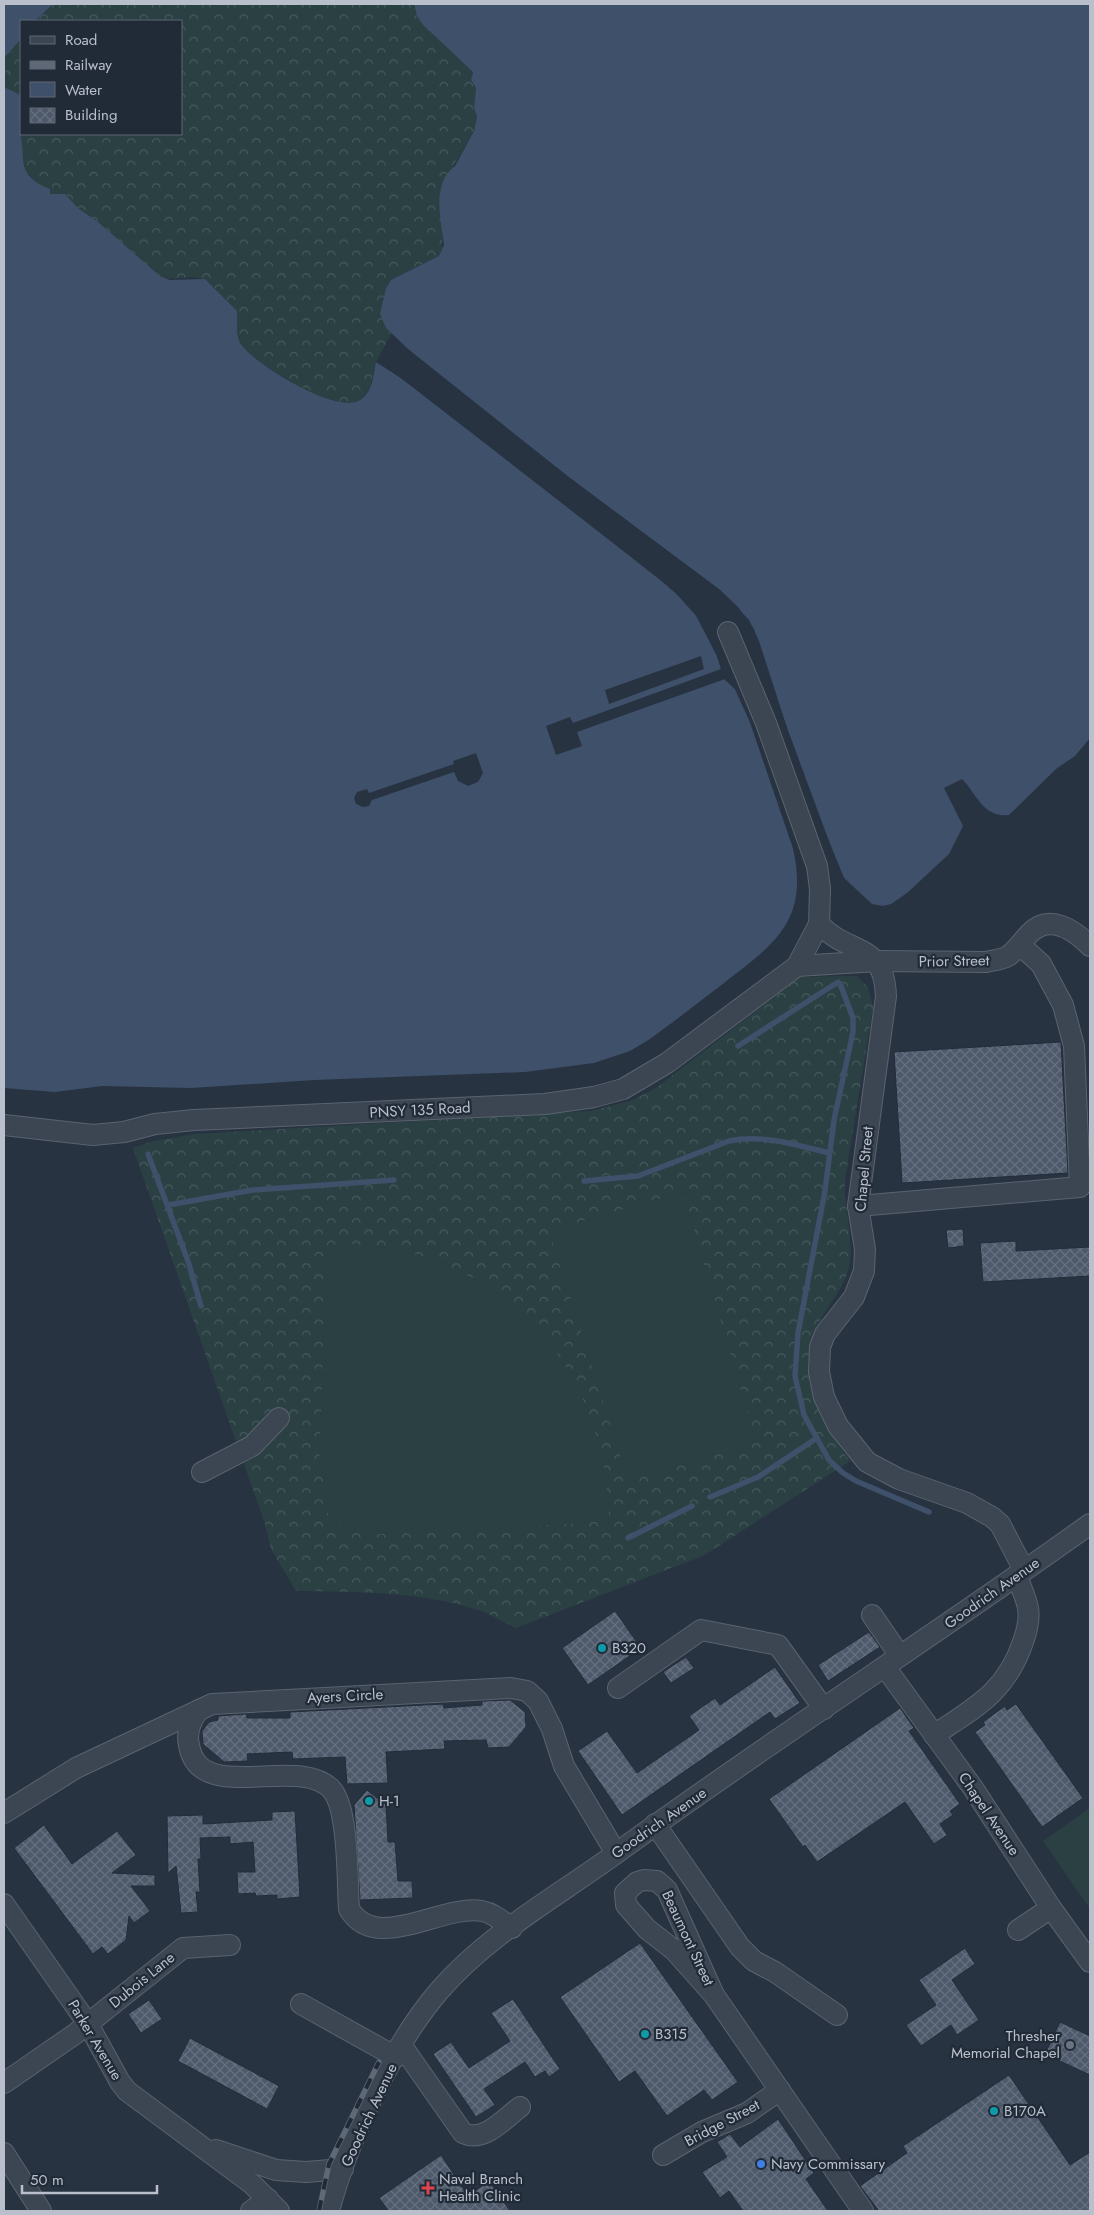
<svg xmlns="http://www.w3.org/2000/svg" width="1094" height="2215" font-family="Jost,sans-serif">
	<defs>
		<pattern id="forest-crowns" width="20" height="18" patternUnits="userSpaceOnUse" patternTransform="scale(1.25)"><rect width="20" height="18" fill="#2a4043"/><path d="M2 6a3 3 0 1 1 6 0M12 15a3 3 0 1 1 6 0" fill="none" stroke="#475a5d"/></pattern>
		<pattern id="building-cross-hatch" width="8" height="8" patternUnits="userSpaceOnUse" patternTransform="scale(1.25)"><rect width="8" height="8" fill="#4e5a6b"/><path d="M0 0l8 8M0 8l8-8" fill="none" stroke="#65707f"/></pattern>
	</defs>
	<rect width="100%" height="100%" fill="#283342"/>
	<g fill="url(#forest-crowns)">
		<path d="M53 4H414L417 16 423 25 473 72 471 80 476 88 474 108 477 117 474 131 444 182 442 251 439 256 391 280 386 288 380 314 391 334C386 343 381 352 377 361 371 374 374 390 361 399 339 416 254 364 241 344 235 335 238 321 237 311 226 302 212 280 198 278 185 275 176 282 160 276L97 221 79 209 65 194H50V189C13 174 28 159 19 128L21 122V134H181V21H35Z"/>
		<path d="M21 39V95L4 87V58Z"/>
		<path d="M857 976 868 987 873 1007 845 1180C843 1209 855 1238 849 1268 844 1287 829 1304 820 1321 793 1372 819 1419 850 1461L705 1555 516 1628C503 1622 491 1614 478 1610 419 1591 357 1592 296 1591L271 1549 265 1524 133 1148 149 1142 194 1134 591 1111 630 1101 656 1088 800 977Z"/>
	</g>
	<g fill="#2a4043">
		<path d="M683 1192 756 1442 628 1480 549 1231Z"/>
		<path d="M350 1244C505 1252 606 1368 609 1521L446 1532 379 1534 378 1530H344L325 1510 323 1473 319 1468 327 1245Z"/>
		<path d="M1090 1808V1909L1043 1841Z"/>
	</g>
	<g fill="#3f506a">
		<path d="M4 4H53L35 21H21V39L4 58Z"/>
		<path d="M414 4H1090V738L1075 756 1056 769 1009 815C983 818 977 794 962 779L944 788 963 826 949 854 907 893 891 904 883 906 872 904 844 878 833 852 787 728 754 629 738 607 720 590 570 478 408 349 386 328 380 314 386 288 391 280 439 256 444 245C441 221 431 183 455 166L474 131 477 117 474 108 476 88 471 80 473 72 423 25 417 16Z"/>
		<path d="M4 87 21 95V122L19 128C28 159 13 174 50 189V194H65L79 209 97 221 160 276 170 280 205 279 237 311C238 321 235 335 241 344 254 364 337 415 360 400 373 392 373 375 376 362L389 369 654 574 692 608 717 656 725 680 735 689 750 722 793 848C809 920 776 943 724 983 699 1002 675 1021 650 1039L630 1051 594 1063 525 1072 315 1080 191 1088 102 1086 55 1092 4 1088Z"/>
	</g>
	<g fill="#283342">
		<path d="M391 334 430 369 570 478 720 590 749 620 759 641 787 728 824 829 844 878 850 884H847L842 879 821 830 784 729 757 642 747 622 718 592 568 480 428 371 390 336Z"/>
		<path d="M377 360 409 380 655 572 694 607 719 655 727 678 738 688 752 721 796 847 801 869 800 891H798V869L793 848 750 722 735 689 725 679 577 732 582 746 556 755 546 726 570 717 573 723 721 669 717 656 698 618 673 590 407 382 376 362Z"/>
		<path d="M701 656 704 669 609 704 605 690Z"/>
		<path d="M476 753 483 773 478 782 468 786 458 781 454 772 372 800 369 806 363 807 356 804 354 798 357 792 367 789 369 793 454 764 453 761Z"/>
	</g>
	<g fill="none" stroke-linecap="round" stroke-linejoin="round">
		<g stroke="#3f506a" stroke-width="5.5">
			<path d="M738 1046 838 982 841 986 853 1018V1032L834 1120 825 1191 798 1333 795 1376 804 1415 829 1460 843 1473 856 1481 929 1512"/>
			<path d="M148 1154 188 1261 201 1306"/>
			<path d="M584 1181 638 1176 729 1141C763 1134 796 1145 829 1153"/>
			<path d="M168 1205 253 1190 394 1180"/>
			<path d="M710 1497 758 1477 817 1438"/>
			<path d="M628 1538 692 1506"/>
		</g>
	</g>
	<g fill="url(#building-cross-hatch)" stroke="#232c39">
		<path d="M1061 1042 1068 1173 902 1183 894 1052Z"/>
		<path d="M963 1229 964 1246 948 1248 946 1230Z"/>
		<path d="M1016 1241V1251L1090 1247V1276L983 1282 980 1243Z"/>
		<path d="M615 1611 641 1648 588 1685 562 1648Z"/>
		<path d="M869 1632 880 1647 828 1681 818 1665Z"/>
		<path d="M686 1657 694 1668 671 1683 663 1672Z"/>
		<path d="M775 1667 800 1703 775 1719 770 1712 622 1815 578 1751 607 1731 637 1773 699 1730 689 1716 715 1698 720 1705Z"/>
		<path d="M510 1700 525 1712 526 1727 509 1747 488 1748 486 1740 444 1741 445 1749 386 1752 388 1783 347 1784 345 1757 293 1759 292 1752 247 1754 248 1761 224 1762 203 1744 202 1731 209 1722 218 1720V1716L246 1714 247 1718H290V1712L443 1704 444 1708 482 1705V1701Z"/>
		<path d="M1016 1704 1083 1798 1042 1827 975 1732 985 1725 983 1722 1005 1706 1007 1710Z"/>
		<path d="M900 1708 914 1728 909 1731 960 1804 950 1811 953 1815 940 1824 947 1835 934 1844 905 1802 817 1862 805 1845 803 1847 769 1799Z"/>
		<path d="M367 1790 386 1805 388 1842H395L398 1881H412L413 1898 360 1900 354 1805Z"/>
		<path d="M295 1811 300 1897 277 1899V1895L256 1896 255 1893 238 1894 237 1872H255L253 1842 230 1844V1837L200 1838 201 1859H198L200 1892H196L198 1912 181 1913 176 1866 168 1873 167 1816 203 1815V1824L272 1820V1812Z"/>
		<path d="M44 1825 72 1864 117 1831 136 1855 112 1873 155 1875V1886H131L150 1911 134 1923 129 1916 126 1940 108 1954 102 1947 93 1954 14 1848Z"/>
		<path d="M640 1943 738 2082 712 2100 704 2090 667 2116 635 2071 619 2082 560 1997Z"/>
		<path d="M965 1948 975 1964 952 1980 979 2020 957 2035 951 2025 921 2046 906 2025 936 2005 919 1980Z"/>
		<path d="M513 1999 560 2069 549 2077 545 2071 535 2077 525 2062 484 2089 495 2105 476 2117 433 2054 451 2042 469 2068 510 2041 491 2013Z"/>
		<path d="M149 2000 162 2019 141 2033 128 2014Z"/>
		<path d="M1060 2022 1090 2036V2075L1045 2054Z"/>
		<path d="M190 2038 279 2086 267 2109 178 2061Z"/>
		<path d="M1009 2075 1070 2165 1090 2152V2211H879L860 2186 907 2153 903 2146Z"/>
		<path d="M778 2119 814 2173 806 2179 828 2211H743L729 2191 720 2198 702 2172 727 2157 717 2142 730 2134 740 2147Z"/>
		<path d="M441 2155 468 2196 489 2181 510 2211H389L379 2198Z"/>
	</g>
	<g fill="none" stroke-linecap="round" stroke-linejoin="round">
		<g stroke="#5a636f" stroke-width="22">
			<g id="minor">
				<path d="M819 924C849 956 884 941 886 996L858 1206 865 1249 864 1271 854 1297 825 1334 820 1347 819 1372 824 1397 838 1426 867 1462 899 1479 967 1503 992 1517 1000 1524 1024 1570"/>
				<path d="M797 966 878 961 986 962C994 960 1001 960 1008 956 1017 950 1023 940 1030 933 1050 913 1074 930 1090 946"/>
				<path d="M4 1125 93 1135 124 1132 155 1124 194 1120 545 1104 594 1097 623 1089 667 1063 797 966 819 924 820 889 817 866 766 723 728 632"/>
				<path d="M858 1206 1080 1187 1074 1046 1063 1005 1041 964 1020 945"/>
				<path d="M202 1472 252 1446 279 1418"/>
				<path d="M872 1615 900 1656"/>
				<path d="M885 1667 973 1788 1051 1908 1090 1962"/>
				<path d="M618 1688 701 1630 778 1645 824 1709"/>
				<path d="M199 1710C191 1719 186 1733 189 1745 199 1807 300 1753 332 1790 349 1810 347 1881 349 1909 376 1954 441 1904 482 1911 493 1913 502 1921 512 1928"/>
				<path d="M934 1735C976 1707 1006 1692 1023 1642 1027 1631 1030 1620 1028 1608 1026 1597 1020 1586 1017 1575"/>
				<path d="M4 1813 76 1768 212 1704 511 1688 527 1691 538 1701 552 1729 564 1766 616 1853"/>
				<path d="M655 1824 740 1947 754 1961 775 1972 837 2015"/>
				<path d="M4 1904 88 2024 120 2082 127 2091 252 2184 279 2211"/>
				<path d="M1018 1930 1051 1908"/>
				<path d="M714 1995 667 1890 657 1881 644 1880 637 1882 625 1893 626 1905 647 1929 674 1950 714 1995 863 2211"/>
				<path d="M301 2004 396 2057"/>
				<path d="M402 2046 463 2133C484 2143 504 2119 520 2107"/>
				<path d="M4 2083 75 2034 183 1948 230 1945"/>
				<path d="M216 2150 276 2170 306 2172 343 2169"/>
				<path d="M4 2153 41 2211"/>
				<path d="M663 2155 702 2132 747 2113 780 2090"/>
				<path d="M251 2211 268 2199"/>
				<path d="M329 2211C347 2142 392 2046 439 1991 488 1934 558 1896 618 1852 773 1739 934 1636 1090 1524"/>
			</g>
		</g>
		<use href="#minor" stroke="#3c4552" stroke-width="20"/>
		<g stroke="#5e6978" stroke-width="5.5">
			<path id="rail" d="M319 2211 329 2164 379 2062"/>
		</g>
		<use href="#rail" stroke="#212a37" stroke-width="4" stroke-dasharray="11" stroke-linecap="butt"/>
	</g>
	<g fill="#0f9aa8" stroke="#212a37" stroke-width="2">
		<circle cx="602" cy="1648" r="5"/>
		<circle cx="369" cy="1801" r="5"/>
		<circle cx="645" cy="2034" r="5"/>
		<circle cx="994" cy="2111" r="5"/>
	</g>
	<circle fill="#6b7280" stroke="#212a37" stroke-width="2" cx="1070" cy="2045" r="5"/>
	<circle fill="#3f7fe0" stroke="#212a37" stroke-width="2" cx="761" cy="2164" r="5"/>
	<path fill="#e0444e" stroke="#212a37" stroke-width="2" d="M425.5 2180.5h5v5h5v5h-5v5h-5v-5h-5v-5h5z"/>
	<g text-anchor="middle" stroke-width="4.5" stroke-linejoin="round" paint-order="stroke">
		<g font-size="15" fill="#b9c0cc" stroke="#212a37">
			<text transform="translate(954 961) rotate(-1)" y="5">Prior Street</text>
			<text transform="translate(420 1110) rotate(-3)" y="5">PNSY 135 Road</text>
			<text transform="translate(864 1169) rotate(-85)" y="5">Chapel Street</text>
			<text transform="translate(992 1593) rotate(-35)" y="5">Goodrich Avenue</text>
			<text transform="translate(345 1696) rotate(-3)" y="5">Ayers Circle</text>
			<text transform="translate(989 1814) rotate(56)" y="5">Chapel Avenue</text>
			<text transform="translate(659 1823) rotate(-35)" y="5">Goodrich Avenue</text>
			<text transform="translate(688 1938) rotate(65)" y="5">Beaumont Street</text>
			<text transform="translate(142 1980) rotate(-39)" y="5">Dubois Lane</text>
			<text transform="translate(95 2040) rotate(59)" y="5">Parker Avenue</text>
			<text transform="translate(369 2115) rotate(-65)" y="5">Goodrich Avenue</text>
			<text transform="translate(722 2123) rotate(-28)" y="5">Bridge Street</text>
		</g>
		<g font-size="15" fill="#b9c0cc" stroke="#212a37" text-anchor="start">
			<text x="612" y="1653">B320</text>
			<text x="379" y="1806">H-1</text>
			<text x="655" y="2039">B315</text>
			<text x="1060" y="2041" text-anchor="end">Thresher<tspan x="1060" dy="17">Memorial Chapel</tspan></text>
			<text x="1004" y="2116">B170A</text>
			<text x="771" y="2169">Navy Commissary</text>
			<text x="439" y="2184">Naval Branch<tspan x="439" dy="17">Health Clinic</tspan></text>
		</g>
	</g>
	<rect width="1094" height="2215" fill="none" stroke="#b9c0cc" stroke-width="10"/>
	<rect x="20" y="20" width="162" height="115" fill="#212a37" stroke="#5e6673"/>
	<rect x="30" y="36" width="25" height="8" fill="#3c4552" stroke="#5e6673"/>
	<text x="65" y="45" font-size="15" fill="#b9c0cc">Road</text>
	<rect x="30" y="61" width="25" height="8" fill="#5e6978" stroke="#5e6673"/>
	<text x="65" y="70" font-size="15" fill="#b9c0cc">Railway</text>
	<rect x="30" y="82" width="25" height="15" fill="#3f506a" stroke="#5e6673"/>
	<text x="65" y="95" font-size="15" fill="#b9c0cc">Water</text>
	<rect x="30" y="108" width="25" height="15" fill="url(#building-cross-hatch)" stroke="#5e6673"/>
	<text x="65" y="120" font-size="15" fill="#b9c0cc">Building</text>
	<path d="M22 2185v8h135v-8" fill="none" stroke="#b9c0cc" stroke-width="2.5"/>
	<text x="30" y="2185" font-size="15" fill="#b9c0cc" stroke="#212a37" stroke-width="4" paint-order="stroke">50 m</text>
</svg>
